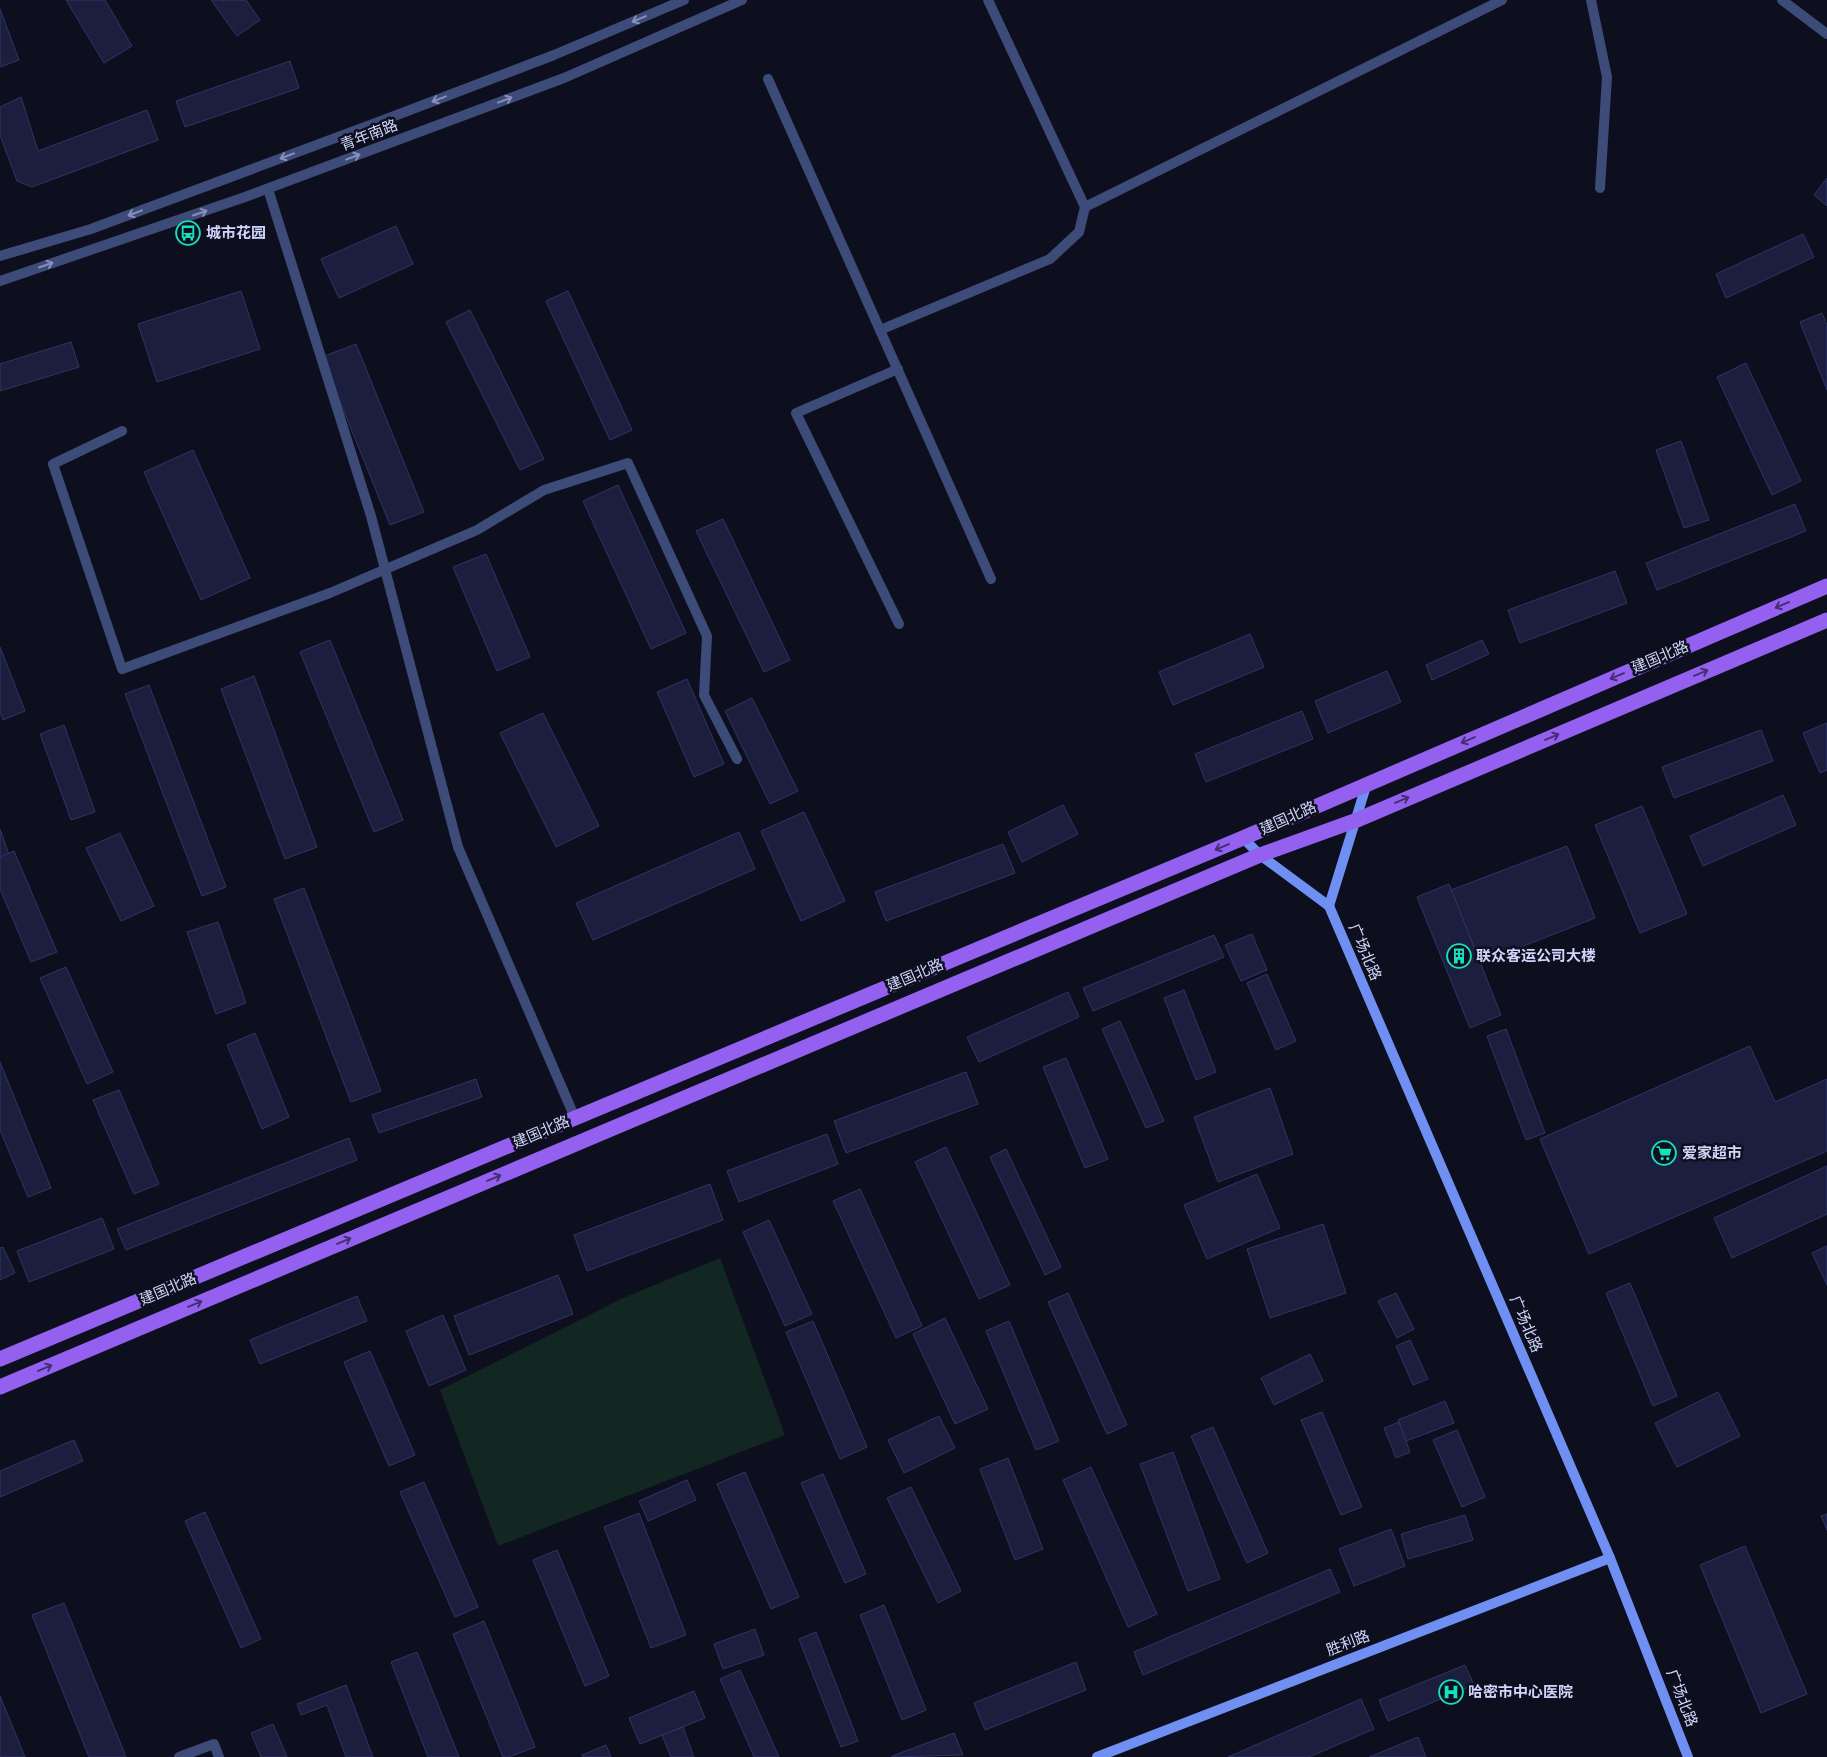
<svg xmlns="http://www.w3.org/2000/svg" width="1827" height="1757" font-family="Mulish,'Noto Sans SC',sans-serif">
	<rect width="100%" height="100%" fill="#0e0f1e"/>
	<path fill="#122721" d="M720 1258 785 1435 498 1546 440 1390 623 1298Z"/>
	<g fill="#1c1e3d" stroke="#303467">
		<path d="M66 0H105L132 46 104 63Z"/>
		<path d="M211 0H246L260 20 237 36Z"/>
		<path d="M0 9 19 60 0 67Z"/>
		<path d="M290 61 299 88 185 127 176 101Z"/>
		<path d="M21 97 38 151 147 110 158 140 32 187 17 181 0 135V107Z"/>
		<path d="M1827 178V206L1814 195Z"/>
		<path d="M396 226 413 264 339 298 321 259Z"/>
		<path d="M1803 234 1814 257 1726 298 1716 274Z"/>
		<path d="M241 291 260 349 157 382 138 324Z"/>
		<path d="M568 291 632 430 610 440 546 301Z"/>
		<path d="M470 310 544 459 520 470 446 322Z"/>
		<path d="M1822 313 1827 325V390L1800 322Z"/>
		<path d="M71 342 79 367 0 391V364Z"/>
		<path d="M356 344 424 512 390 525 322 357Z"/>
		<path d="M1746 363 1801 481 1772 495 1717 377Z"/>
		<path d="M1681 441 1709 520 1684 528 1656 450Z"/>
		<path d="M193 450 250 578 201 600 144 472Z"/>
		<path d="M618 485 686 633 651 649 583 501Z"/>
		<path d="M1795 504 1806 531 1657 590 1646 563Z"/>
		<path d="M723 519 790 660 764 672 696 531Z"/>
		<path d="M486 554 530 657 497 671 453 567Z"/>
		<path d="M1615 571 1627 603 1520 643 1508 610Z"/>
		<path d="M1250 634 1264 667 1173 705 1159 672Z"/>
		<path d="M330 640 403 820 374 832 300 652Z"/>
		<path d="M1482 640 1489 654 1432 680 1426 665Z"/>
		<path d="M0 647 25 711 3 720 0 712Z"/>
		<path d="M1387 671 1401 702 1328 733 1315 701Z"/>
		<path d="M254 676 317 847 285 859 221 689Z"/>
		<path d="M687 679 724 764 694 777 657 692Z"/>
		<path d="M149 685 226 887 202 896 125 694Z"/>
		<path d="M752 698 798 791 770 804 725 711Z"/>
		<path d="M1302 711 1313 739 1206 782 1195 754Z"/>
		<path d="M543 713 599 826 556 847 500 733Z"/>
		<path d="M1827 723V770L1820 773 1803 733Z"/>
		<path d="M64 725 95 812 71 820 40 734Z"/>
		<path d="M1761 730 1773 761 1674 798 1662 767Z"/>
		<path d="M1783 795 1796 825 1703 866 1690 836Z"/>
		<path d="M1063 805 1078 834 1022 862 1008 832Z"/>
		<path d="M1642 806 1687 914 1640 933 1595 825Z"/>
		<path d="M804 812 845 901 801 921 761 831Z"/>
		<path d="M0 829 9 855 0 858Z"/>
		<path d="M739 832 755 869 593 940 576 903Z"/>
		<path d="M120 833 154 906 121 921 86 848Z"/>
		<path d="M1003 844 1015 873 886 921 875 892Z"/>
		<path d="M1567 846 1595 918 1480 963 1451 890Z"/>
		<path d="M14 851 57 952 31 962 0 889V857Z"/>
		<path d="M1449 884 1501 1015 1470 1028 1417 897Z"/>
		<path d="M304 888 381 1091 351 1102 274 899Z"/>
		<path d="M218 922 246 1003 216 1014 187 932Z"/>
		<path d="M1252 934 1267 970 1241 981 1225 945Z"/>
		<path d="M1214 935 1224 957 1093 1011 1083 988Z"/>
		<path d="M66 967 113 1072 87 1084 40 978Z"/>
		<path d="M1267 974 1296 1041 1276 1050 1247 983Z"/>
		<path d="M1184 990 1216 1072 1196 1080 1164 998Z"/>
		<path d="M1068 992 1079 1017 979 1062 967 1037Z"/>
		<path d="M1120 1021 1164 1121 1146 1128 1102 1029Z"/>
		<path d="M1506 1029 1545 1133 1526 1140 1487 1036Z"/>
		<path d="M255 1033 289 1117 262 1129 227 1045Z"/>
		<path d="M1750 1046 1775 1102 1827 1079V1151L1589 1254 1540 1139Z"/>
		<path d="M1066 1058 1108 1159 1085 1168 1043 1067Z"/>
		<path d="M0 1062 51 1188 28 1197 0 1130Z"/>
		<path d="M966 1072 978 1104 846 1153 834 1121Z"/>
		<path d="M476 1079 482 1097 379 1133 372 1115Z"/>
		<path d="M1270 1088 1293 1154 1218 1182 1194 1117Z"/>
		<path d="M119 1090 159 1184 134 1194 93 1100Z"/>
		<path d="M827 1134 838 1164 739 1202 727 1171Z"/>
		<path d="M349 1138 357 1160 126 1250 117 1229Z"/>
		<path d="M946 1147 1010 1285 979 1299 915 1162Z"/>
		<path d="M1006 1149 1061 1267 1045 1275 990 1157Z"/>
		<path d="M1827 1166V1214L1732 1258 1714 1218Z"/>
		<path d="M1257 1174 1280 1228 1207 1259 1184 1205Z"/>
		<path d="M710 1184 723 1220 587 1271 574 1235Z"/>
		<path d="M860 1189 922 1326 896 1338 833 1201Z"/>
		<path d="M102 1218 114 1249 29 1282 17 1251Z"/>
		<path d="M769 1220 812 1314 785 1326 743 1232Z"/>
		<path d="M1323 1224 1346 1293 1270 1318 1247 1249Z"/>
		<path d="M1827 1246V1285L1812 1253Z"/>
		<path d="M3 1247 15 1273 0 1280V1248Z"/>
		<path d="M558 1275 573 1314 469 1355 454 1316Z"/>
		<path d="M1630 1283 1677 1396 1653 1406 1606 1293Z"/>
		<path d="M1068 1293 1127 1425 1107 1434 1048 1302Z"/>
		<path d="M1396 1293 1414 1329 1397 1338 1378 1301Z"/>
		<path d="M357 1296 367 1321 260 1364 250 1340Z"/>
		<path d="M443 1315 466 1370 429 1386 406 1331Z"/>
		<path d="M945 1318 988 1409 955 1424 913 1334Z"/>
		<path d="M813 1321 867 1447 840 1459 786 1332Z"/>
		<path d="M1009 1321 1059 1441 1036 1450 986 1331Z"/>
		<path d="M1410 1340 1428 1379 1413 1385 1396 1346Z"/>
		<path d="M370 1351 415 1455 389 1466 344 1362Z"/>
		<path d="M1310 1354 1323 1381 1274 1405 1261 1378Z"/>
		<path d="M1718 1392 1740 1436 1677 1467 1655 1423Z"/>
		<path d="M1445 1401 1454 1423 1406 1441 1398 1420Z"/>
		<path d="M1322 1412 1362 1507 1341 1515 1301 1420Z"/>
		<path d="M939 1416 955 1448 904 1473 888 1440Z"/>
		<path d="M1399 1422 1410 1452 1396 1458 1384 1428Z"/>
		<path d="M1213 1427 1268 1553 1247 1563 1191 1436Z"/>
		<path d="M1457 1430 1485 1497 1462 1507 1433 1440Z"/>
		<path d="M74 1440 83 1461 0 1497V1471Z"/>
		<path d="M1173 1452 1220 1579 1188 1591 1140 1464Z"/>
		<path d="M1008 1458 1043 1549 1015 1560 980 1469Z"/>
		<path d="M1091 1467 1157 1614 1128 1627 1063 1480Z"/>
		<path d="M745 1472 799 1597 771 1609 717 1484Z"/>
		<path d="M823 1474 866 1574 845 1583 801 1483Z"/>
		<path d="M687 1480 696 1500 648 1521 639 1501Z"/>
		<path d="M424 1482 478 1607 455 1617 400 1492Z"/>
		<path d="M911 1487 961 1591 938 1603 887 1498Z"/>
		<path d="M205 1512 261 1639 241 1648 185 1521Z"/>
		<path d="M639 1513 686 1635 651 1648 604 1527Z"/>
		<path d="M1827 1514V1530L1821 1516Z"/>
		<path d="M1465 1515 1473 1540 1408 1559 1401 1534Z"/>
		<path d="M1391 1529 1405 1566 1354 1586 1339 1549Z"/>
		<path d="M1745 1546 1807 1694 1761 1713 1700 1565Z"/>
		<path d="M557 1550 609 1676 585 1686 533 1560Z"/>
		<path d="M1330 1569 1340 1592 1143 1675 1134 1652Z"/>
		<path d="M64 1603 126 1757H89L32 1615Z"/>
		<path d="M884 1605 926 1710 902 1720 860 1615Z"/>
		<path d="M484 1621 535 1747 509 1757H503L453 1634Z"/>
		<path d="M755 1629 764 1655 723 1669 714 1644Z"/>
		<path d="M816 1632 858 1741 841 1747 799 1639Z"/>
		<path d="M417 1652 459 1757H428L391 1662Z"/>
		<path d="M1076 1662 1086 1690 985 1730 974 1703Z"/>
		<path d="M1465 1665 1474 1685 1388 1721 1379 1700Z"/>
		<path d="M740 1670 779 1757H754L720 1679Z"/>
		<path d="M346 1685 373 1757H346L327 1705 301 1715 297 1704Z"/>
		<path d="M694 1691 705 1718 640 1744 629 1718Z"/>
		<path d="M0 1696 25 1757H0Z"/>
		<path d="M1361 1699 1374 1729 1309 1757H1228Z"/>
		<path d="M273 1724 287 1757H261L251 1733Z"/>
		<path d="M683 1727 694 1757H671L662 1735Z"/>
		<path d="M954 1733 963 1755 892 1757V1756Z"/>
		<path d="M1418 1737 1426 1757H1369Z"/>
		<path d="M606 1745 611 1757H583L582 1755Z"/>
	</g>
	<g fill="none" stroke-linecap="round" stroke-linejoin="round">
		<g stroke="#3d4b78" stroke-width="10">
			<path d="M1591 0 1607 77 1600 188"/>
			<path d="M1782 0 1827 34"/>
			<path d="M768 79 991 579"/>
			<path d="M268 189 371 516 458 847 575 1118"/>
			<path d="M1085 207 1502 0"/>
			<path d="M880 330 1050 259 1079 232 1085 207 988 0"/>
			<path d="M898 369 796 413 899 624"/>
			<path d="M122 431 53 464 122 669 330 593 477 530 544 490 628 463 707 636 704 695 737 759"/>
			<path d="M179 1757 214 1744 219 1757"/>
		</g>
		<g stroke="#3d4b78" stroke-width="10">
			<path d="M0 256 91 229 389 118 554 55 684 0"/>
			<path d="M0 281 245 197 564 78 742 0"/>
		</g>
		<g stroke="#6f8ff2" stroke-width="10">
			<path d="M1243 838 1260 855 1329 906"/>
			<path d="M1329 906 1610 1558 1688 1757"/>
			<path d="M1329 906 1367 783"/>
			<path d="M1097 1757 1610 1558"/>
		</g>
		<g stroke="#9460f0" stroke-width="15">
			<path d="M0 1359 1243 838 1827 586"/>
			<path d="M0 1387 1260 855 1357 820 1827 620"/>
		</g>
	</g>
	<defs><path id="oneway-shaft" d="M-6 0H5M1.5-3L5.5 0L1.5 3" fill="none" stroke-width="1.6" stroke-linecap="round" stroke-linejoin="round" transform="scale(1.25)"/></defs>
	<g stroke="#8690ba">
		<use href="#oneway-shaft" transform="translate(639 19) rotate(157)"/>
		<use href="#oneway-shaft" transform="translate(439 99) rotate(159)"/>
		<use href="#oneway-shaft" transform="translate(505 100) rotate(-21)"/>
		<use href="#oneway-shaft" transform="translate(287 156) rotate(159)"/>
		<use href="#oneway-shaft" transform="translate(353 157) rotate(-21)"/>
		<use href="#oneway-shaft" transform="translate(135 213) rotate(159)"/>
		<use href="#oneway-shaft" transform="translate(200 213) rotate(-19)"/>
		<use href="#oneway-shaft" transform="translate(46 265) rotate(-19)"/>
	</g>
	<g stroke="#442f72">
		<use href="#oneway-shaft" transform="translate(1782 605) rotate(157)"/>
		<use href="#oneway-shaft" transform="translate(1701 673) rotate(-23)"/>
		<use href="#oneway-shaft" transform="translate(1617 676) rotate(157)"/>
		<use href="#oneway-shaft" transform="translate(1552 737) rotate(-23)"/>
		<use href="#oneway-shaft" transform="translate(1468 740) rotate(157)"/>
		<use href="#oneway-shaft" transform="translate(1402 800) rotate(-23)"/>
		<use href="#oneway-shaft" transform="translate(1222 847) rotate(157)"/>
		<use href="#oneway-shaft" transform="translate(494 1178) rotate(-23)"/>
		<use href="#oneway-shaft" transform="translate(344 1241) rotate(-23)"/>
		<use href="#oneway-shaft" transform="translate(195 1304) rotate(-23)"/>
		<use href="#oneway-shaft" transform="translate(45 1368) rotate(-23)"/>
	</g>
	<defs>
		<g id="bus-ring" transform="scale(1.25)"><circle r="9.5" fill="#0e0f1e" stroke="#15e1bf" stroke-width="1.5"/><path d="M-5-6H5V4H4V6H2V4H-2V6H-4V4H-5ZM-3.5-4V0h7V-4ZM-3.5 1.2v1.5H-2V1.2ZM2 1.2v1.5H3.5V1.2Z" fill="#15e1bf"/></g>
		<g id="building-ring" transform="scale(1.25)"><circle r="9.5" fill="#0e0f1e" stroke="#15e1bf" stroke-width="1.5"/><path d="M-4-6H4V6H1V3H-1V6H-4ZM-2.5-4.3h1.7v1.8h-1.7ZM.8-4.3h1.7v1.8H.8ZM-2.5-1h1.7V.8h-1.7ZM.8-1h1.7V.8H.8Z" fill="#15e1bf"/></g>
		<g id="supermarket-ring" transform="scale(1.25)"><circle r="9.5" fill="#0e0f1e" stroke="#15e1bf" stroke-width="1.5"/><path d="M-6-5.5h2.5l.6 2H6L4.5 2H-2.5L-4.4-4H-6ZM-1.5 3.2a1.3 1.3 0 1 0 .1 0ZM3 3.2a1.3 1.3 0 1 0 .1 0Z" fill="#15e1bf"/></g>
		<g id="hospital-ring" transform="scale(1.25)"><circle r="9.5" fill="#0e0f1e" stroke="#15e1bf" stroke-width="1.5"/><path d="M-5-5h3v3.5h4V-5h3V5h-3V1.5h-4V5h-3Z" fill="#15e1bf"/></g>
	</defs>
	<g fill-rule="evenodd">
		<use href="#bus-ring" x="188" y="233"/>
		<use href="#building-ring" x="1459" y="956"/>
		<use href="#supermarket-ring" x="1664" y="1153"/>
		<use href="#hospital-ring" x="1451" y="1692"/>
	</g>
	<g text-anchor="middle" stroke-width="5" stroke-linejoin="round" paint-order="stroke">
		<g font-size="15" fill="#cfd6fb" stroke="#0e0f1e">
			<text transform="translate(369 135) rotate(-21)" y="5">青年南路</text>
			<text transform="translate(1660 657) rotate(-23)" y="5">建国北路</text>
			<text transform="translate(1288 818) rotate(-24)" y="5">建国北路</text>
			<text transform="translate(1365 952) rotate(67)" y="5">广场北路</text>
			<text transform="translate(915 975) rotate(-23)" y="5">建国北路</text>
			<text transform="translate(541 1132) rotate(-23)" y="5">建国北路</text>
			<text transform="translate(168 1289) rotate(-23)" y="5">建国北路</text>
			<text transform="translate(1526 1324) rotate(67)" y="5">广场北路</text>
			<text transform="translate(1348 1643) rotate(-21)" y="5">胜利路</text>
			<text transform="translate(1682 1698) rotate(69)" y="5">广场北路</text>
		</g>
		<g font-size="15" font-weight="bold" fill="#cfd6fb" stroke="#0e0f1e" text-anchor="start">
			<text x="206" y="238">城市花园</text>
			<text x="1476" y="961">联众客运公司大楼</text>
			<text x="1682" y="1158">爱家超市</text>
			<text x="1468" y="1697">哈密市中心医院</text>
		</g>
	</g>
</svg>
